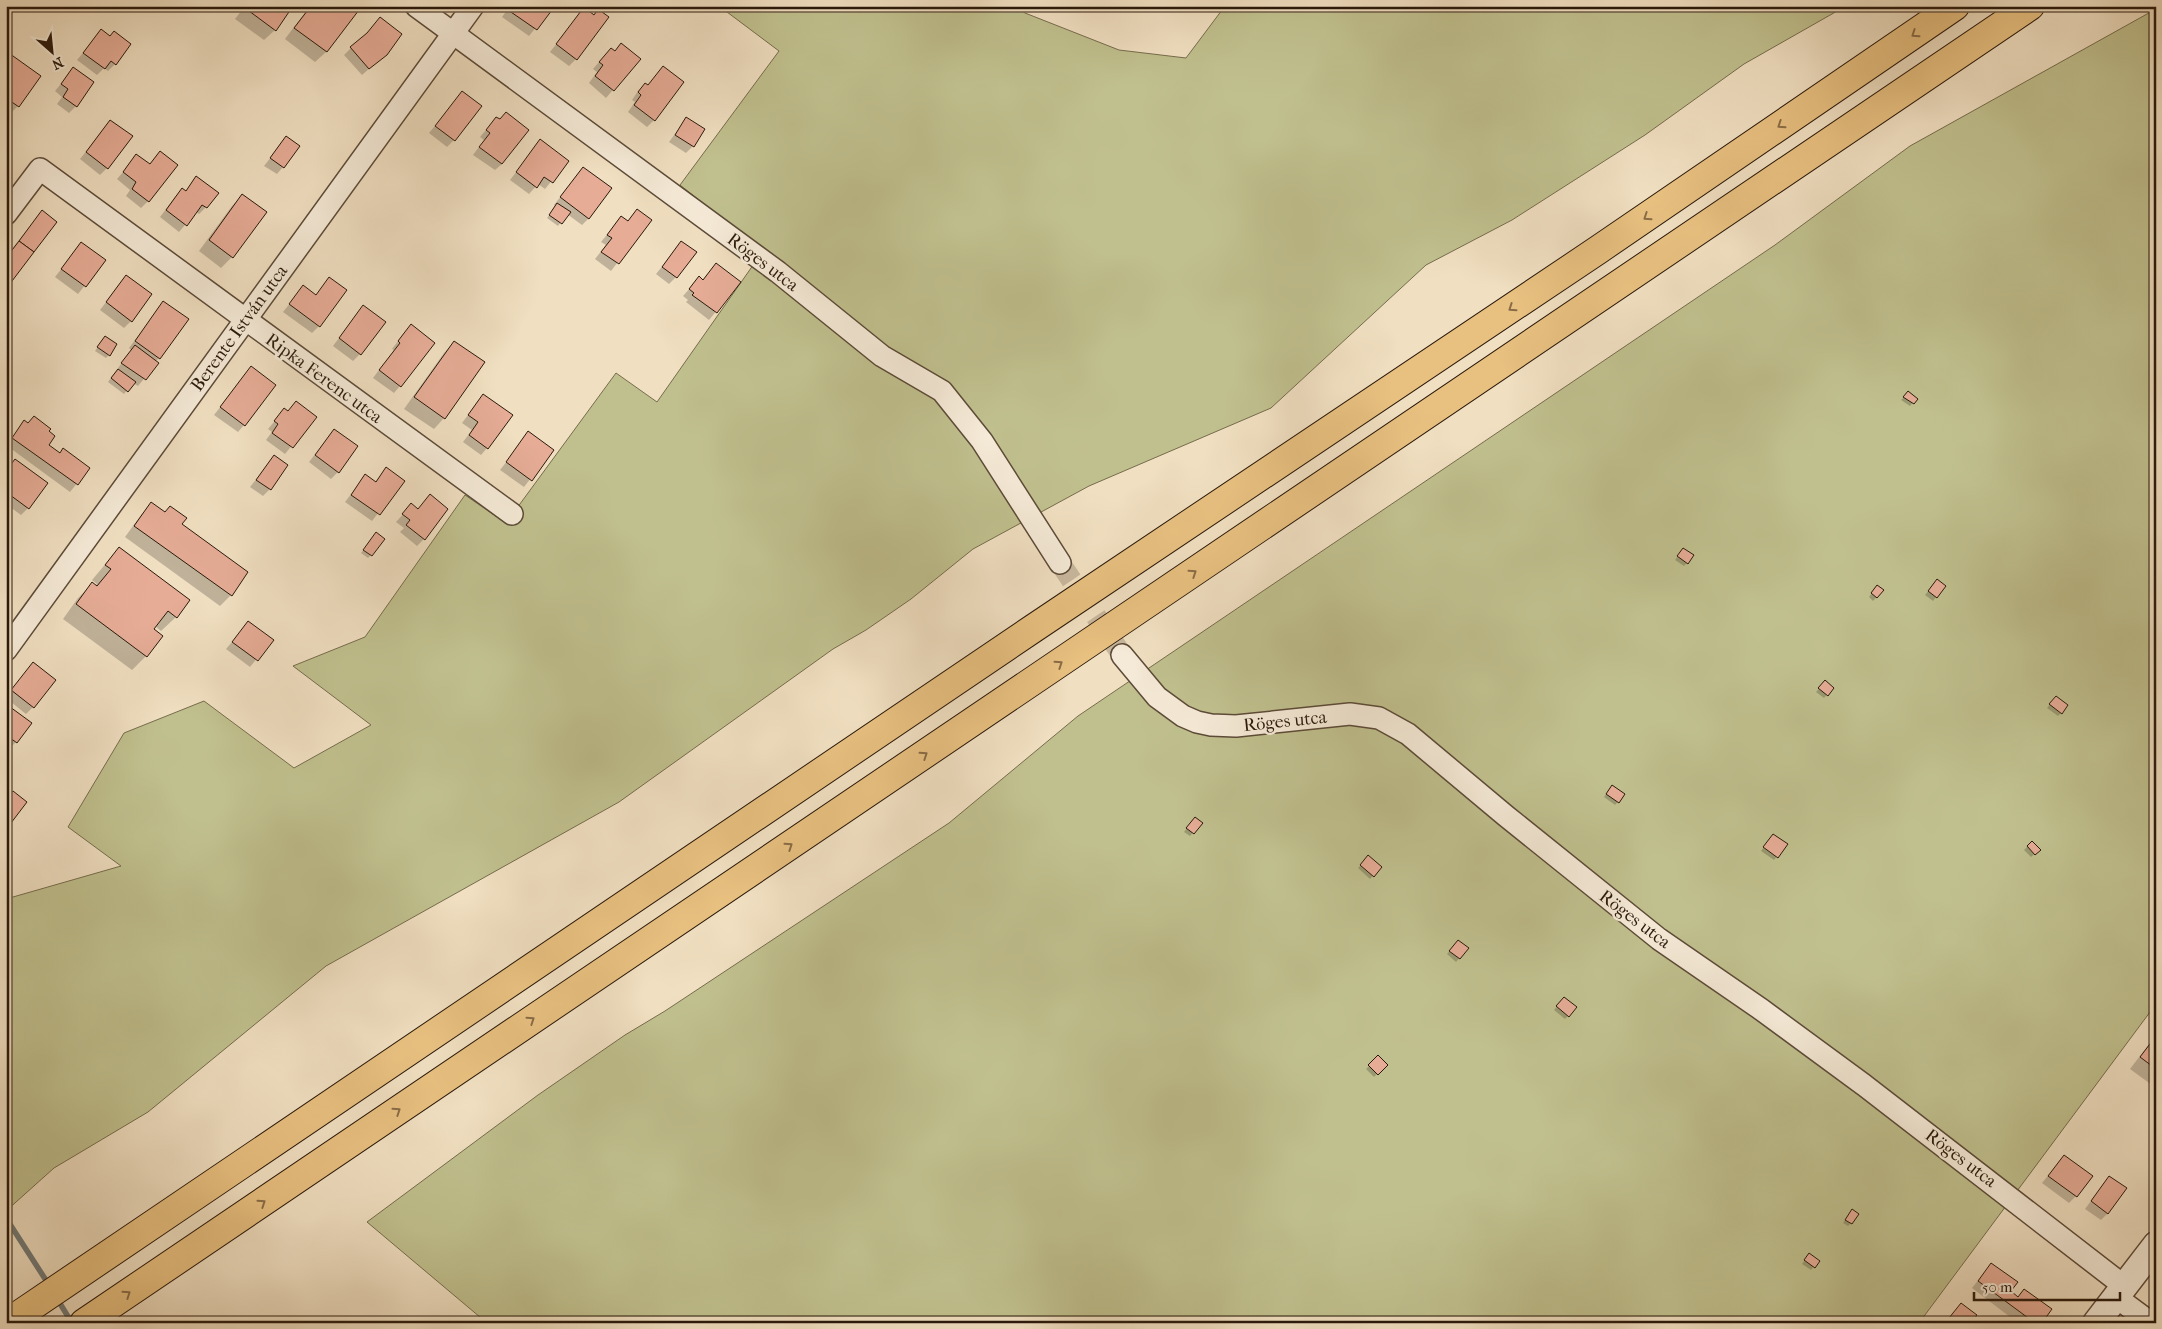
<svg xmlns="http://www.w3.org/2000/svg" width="2162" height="1329" font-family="'IM FELL French Canon',serif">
	<rect width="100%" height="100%" fill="#f0dfc1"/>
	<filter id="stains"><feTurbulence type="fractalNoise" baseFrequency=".004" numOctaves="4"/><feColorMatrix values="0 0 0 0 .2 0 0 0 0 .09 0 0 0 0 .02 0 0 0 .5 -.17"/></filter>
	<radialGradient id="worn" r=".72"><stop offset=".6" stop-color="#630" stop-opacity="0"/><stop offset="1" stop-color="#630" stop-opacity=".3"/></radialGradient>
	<g fill="#c0c08e" stroke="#756c4c">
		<path d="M719 6H1016L1025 13 1119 50 1186 58 1225 6H1846L1744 64 1645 135 1512 220 1426 265 1271 408 1089 486 973 549 911 599 866 630 833 649 619 802 326 966 148 1112 54 1168 6 1211V899L121 866 68 827 124 733 204 701 294 768 371 725 293 666 365 637 465 495 506 523 616 373 657 402 763 251 680 185 779 51Z"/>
		<path d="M2156 9V1004L1919 1323H487L367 1222 538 1095 625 1035 665 1011 949 823 1078 716 1775 245 1910 146Z"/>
	</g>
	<g fill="#0003">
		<path d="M245 6H292L275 30 264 40 235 19Z"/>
		<path d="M310 6H360L326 52 315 62 285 39Z"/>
		<path d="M510 6H553L529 36 502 17Z"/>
		<path d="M584 9 593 16 598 10 576 59 569 66 550 52Z"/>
		<path d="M101 31 110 37 115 64 108 71 104 68 97 75 77 60Z"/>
		<path d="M351 48 386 54 362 75 344 55Z"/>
		<path d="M6 52 40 77 18 106 7 117Z"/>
		<path d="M604 56 639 59 606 98 589 83 597 72 593 69Z"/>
		<path d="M663 68 654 120 647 127 628 112 635 102 632 100 638 91 645 84 647 86Z"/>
		<path d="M73 69 76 106 69 113 57 104 62 97 55 91Z"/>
		<path d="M462 93 454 140 447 147 429 133Z"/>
		<path d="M496 118 502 164 495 170 473 155 484 140 480 137Z"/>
		<path d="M686 119 693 146 686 153 669 142Z"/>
		<path d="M110 121 107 168 100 175 80 159Z"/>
		<path d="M286 138 283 167 277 174 264 166Z"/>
		<path d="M540 141 567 162 545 189 538 184 529 194 510 180Z"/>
		<path d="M137 156 149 165 148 201 141 208 126 196 130 190 117 179Z"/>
		<path d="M583 168 589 218 582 225 567 214 558 226 547 218 556 206 554 205Z"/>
		<path d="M196 178 206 207 199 214 196 212 179 232 160 217 175 197 182 190 185 192Z"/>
		<path d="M242 196 232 257 221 268 199 251 232 206Z"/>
		<path d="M637 211 650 220 611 271 595 259 606 245 601 242 621 217 627 222Z"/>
		<path d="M42 212 6 287V256Z"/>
		<path d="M682 242 676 277 669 284 656 274Z"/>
		<path d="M81 244 104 261 78 294 55 277Z"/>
		<path d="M716 265 740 282 709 320 686 302 688 300 683 296 699 278 702 281Z"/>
		<path d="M126 276 131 321 124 328 100 310Z"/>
		<path d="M330 279 319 326 312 333 283 312 303 287 315 296Z"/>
		<path d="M164 302 159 358 155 362 157 363 138 386 133 383 124 394 108 382 131 350 129 348Z"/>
		<path d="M357 314 360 354 353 361 333 346Z"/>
		<path d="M404 333 400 386 394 393 373 378 394 350 392 349Z"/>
		<path d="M105 337 109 355 106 358 95 351Z"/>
		<path d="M454 342 444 418 434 429 404 409 444 353Z"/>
		<path d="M251 368 244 425 238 432 214 415Z"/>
		<path d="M483 395 487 448 481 455 463 442 472 430 462 423Z"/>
		<path d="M1905 396 1916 399 1910 406 1901 400Z"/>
		<path d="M284 410 287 412 315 417 285 454 266 440 272 432 268 429Z"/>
		<path d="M25 422 47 445 59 454 89 468 70 492 6 445Z"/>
		<path d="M334 430 338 472 331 479 309 462Z"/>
		<path d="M529 433 552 451 524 487 500 470Z"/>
		<path d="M274 457 270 489 263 496 250 487Z"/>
		<path d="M15 461 28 508 21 515 6 504V467L8 468Z"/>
		<path d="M386 469 403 481 372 521 345 502 365 476 375 482Z"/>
		<path d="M151 504 180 525 231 595 220 606 125 537 141 515Z"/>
		<path d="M418 510 424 539 417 546 400 532 404 528 396 522 405 512Z"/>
		<path d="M373 537 371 555 368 558 361 553Z"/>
		<path d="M119 548 176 617 161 631 155 626 146 656 132 670 63 619 78 598 92 584 95 586 97 584 92 580Z"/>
		<path d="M1683 549 1687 563 1684 566 1675 560Z"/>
		<path d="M1934 584 1944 586 1933 601 1925 595Z"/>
		<path d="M1874 590 1882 591 1873 601 1869 597Z"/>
		<path d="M249 622 272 640 250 667 226 649Z"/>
		<path d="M33 664V707L26 714 6 698V696Z"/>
		<path d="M1825 682 1833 688 1824 698 1816 692Z"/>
		<path d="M2053 700 2061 713 2058 716 2047 708Z"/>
		<path d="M6 705 16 742 9 749 6 747Z"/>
		<path d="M1609 790 1618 802 1615 805 1604 797Z"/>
		<path d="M1192 821 1201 823 1190 836 1184 832Z"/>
		<path d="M1770 838 1786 845 1774 860 1761 851Z"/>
		<path d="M2032 842 2039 850 2031 857 2024 850Z"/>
		<path d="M1368 857 1381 867 1370 879 1358 868Z"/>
		<path d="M1455 944 1467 949 1456 962 1447 954Z"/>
		<path d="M1561 1001 1568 1016 1565 1019 1554 1010Z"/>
		<path d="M2156 1035V1088L2130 1069Z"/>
		<path d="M1378 1057 1386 1065 1374 1077 1366 1069Z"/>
		<path d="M2064 1156 2076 1196 2069 1203 2042 1183Z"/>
		<path d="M2109 1177 2108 1213 2101 1220 2085 1209Z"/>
		<path d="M1849 1214 1851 1223 1848 1226 1843 1223Z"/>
		<path d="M1806 1258 1818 1261 1811 1270 1802 1264Z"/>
		<path d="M1991 1264 2009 1292 2040 1323H2018L1972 1288Z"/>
	</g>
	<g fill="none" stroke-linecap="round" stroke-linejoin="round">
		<g stroke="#717977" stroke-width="5.5">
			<path d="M6 1218 49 1285"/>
			<path d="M56 1297 72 1323"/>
		</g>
	</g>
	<g fill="#e6ac96" stroke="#2a190b">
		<path d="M246 6H293L276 31 245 8Z"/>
		<path d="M311 6H362L327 52 294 28Z"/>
		<path d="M511 6H555L537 30 508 10Z"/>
		<path d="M584 7 594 15 598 9 609 17 577 60 556 44Z"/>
		<path d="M380 17 402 34 387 55 369 69 350 47 367 33Z"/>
		<path d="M101 29 110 36 114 31 131 44 116 65 111 61 105 69 83 53Z"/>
		<path d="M621 43 641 59 614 91 595 76 603 65 599 62 611 48 615 51Z"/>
		<path d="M6 51 41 76 19 107 6 98Z"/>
		<path d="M663 66 684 82 655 121 634 105 641 95 638 92 645 83 648 85Z"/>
		<path d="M73 67 94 82 77 107 63 97 68 89 61 84Z"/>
		<path d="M462 91 482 106 455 141 435 126Z"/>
		<path d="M506 112 529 130 502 164 479 147 490 133 486 130 496 117 500 119Z"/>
		<path d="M686 117 705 129 694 147 675 135Z"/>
		<path d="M110 120 133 136 108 169 86 152Z"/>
		<path d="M286 136 300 146 284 168 270 158Z"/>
		<path d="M540 139 569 161 553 183 544 177 537 188 516 172Z"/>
		<path d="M160 151 178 165 149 202 132 189 136 182 123 172 136 154 150 164Z"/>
		<path d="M583 167 612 188 589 219 560 197Z"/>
		<path d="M196 176 219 193 207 208 202 205 187 226 166 210 182 188 186 191Z"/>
		<path d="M242 194 267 212 233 258 209 240Z"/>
		<path d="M557 203 571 212 562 224 549 215Z"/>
		<path d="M637 209 652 220 619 264 601 252 612 238 607 235 621 216 628 221Z"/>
		<path d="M42 210 57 222 34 252 19 241Z"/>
		<path d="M19 241 34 252 6 289V258Z"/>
		<path d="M681 241 697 252 677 278 662 267Z"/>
		<path d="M81 242 106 260 86 287 61 269Z"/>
		<path d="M716 263 741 282 717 313 692 295 694 293 689 289 699 276 703 280Z"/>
		<path d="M126 275 152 294 132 322 106 302Z"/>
		<path d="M329 277 347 290 320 327 289 304 303 285 316 295Z"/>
		<path d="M163 301 189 319 160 359 135 341Z"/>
		<path d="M363 305 386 322 361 355 339 338Z"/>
		<path d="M411 324 435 343 401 387 379 370 400 343 398 341Z"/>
		<path d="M105 336 117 344 110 356 97 347Z"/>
		<path d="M454 341 485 362 445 419 414 397Z"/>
		<path d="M135 345 159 363 146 380 121 363Z"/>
		<path d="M251 366 276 385 245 426 220 407Z"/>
		<path d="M118 369 136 382 128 392 111 378Z"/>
		<path d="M1908 391 1918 399 1914 404 1903 397Z"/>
		<path d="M483 394 513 415 488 449 469 435 478 422 468 415Z"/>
		<path d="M296 401 317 417 293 448 272 433 278 424 274 421 284 408 288 411Z"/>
		<path d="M34 416 51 429 49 431 55 436 49 445 60 453 63 448 90 468 78 485 12 438 24 420 28 423Z"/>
		<path d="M334 429 358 446 339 473 315 455Z"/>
		<path d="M528 431 554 450 532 481 506 462Z"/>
		<path d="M274 455 288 465 271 490 256 480Z"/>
		<path d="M15 459 48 483 29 509 6 492V471Z"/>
		<path d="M386 467 405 481 380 515 351 495 365 474 376 482Z"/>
		<path d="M430 494 448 509 425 540 406 525 410 520 402 514 411 503 418 509Z"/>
		<path d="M151 502 165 512 170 506 187 518 182 524 248 572 232 596 134 526Z"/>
		<path d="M376 532 385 539 372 556 363 550Z"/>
		<path d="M119 547 190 600 177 618 168 611 154 629 163 636 147 657 76 604 92 582 97 586 111 569 105 565Z"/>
		<path d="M1683 548 1694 555 1688 564 1677 556Z"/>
		<path d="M1937 579 1946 586 1937 598 1928 591Z"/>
		<path d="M1877 585 1884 590 1877 598 1871 593Z"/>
		<path d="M248 621 274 640 258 661 232 642Z"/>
		<path d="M33 662 56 680 34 708 11 690Z"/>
		<path d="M1825 680 1834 688 1828 696 1818 688Z"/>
		<path d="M2056 696 2068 705 2062 714 2049 704Z"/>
		<path d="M6 704 32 723 17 743 6 735Z"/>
		<path d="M1612 785 1625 794 1619 803 1606 794Z"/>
		<path d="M13 791 27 802 11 823 6 819V799Z"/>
		<path d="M1195 817 1203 823 1194 834 1186 828Z"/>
		<path d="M1773 834 1788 844 1778 858 1763 847Z"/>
		<path d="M2032 841 2041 850 2035 855 2027 846Z"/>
		<path d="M1368 855 1382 867 1374 877 1360 865Z"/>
		<path d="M1458 940 1469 948 1460 959 1449 951Z"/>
		<path d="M1564 997 1577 1007 1569 1017 1556 1006Z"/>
		<path d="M2156 1036V1069L2140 1057Z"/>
		<path d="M1378 1055 1388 1065 1378 1075 1368 1065Z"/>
		<path d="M2064 1155 2093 1176 2077 1197 2048 1176Z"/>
		<path d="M2109 1176 2127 1188 2108 1214 2091 1201Z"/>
		<path d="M1852 1209 1859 1214 1852 1224 1845 1220Z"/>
		<path d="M1809 1253 1820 1261 1815 1268 1804 1260Z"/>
		<path d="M1991 1263 2018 1282 2011 1291 2018 1297 2024 1289 2052 1309 2042 1323H2035L1978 1281Z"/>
		<path d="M1961 1303 1977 1315 1974 1319 1978 1323H1945Z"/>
	</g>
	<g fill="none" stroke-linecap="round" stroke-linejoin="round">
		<path stroke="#c8b79d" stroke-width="21" stroke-dasharray="21 11" stroke-linecap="butt" d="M1060 563 1122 655"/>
		<g stroke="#5c4a38" stroke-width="24">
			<g id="minor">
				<path d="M416 6 778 272 882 356 942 391 982 441 1060 563"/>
				<path d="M6 214 40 169 512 514"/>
				<path d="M6 650 473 6"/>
				<path d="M1122 655 1157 697 1183 716 1197 722 1211 725 1236 726 1350 714 1379 718 1408 734 1506 816 1659 939 1762 1010 1864 1085 2124 1286"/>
				<path d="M2116 1297 2151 1323"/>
			</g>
		</g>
		<g stroke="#5c4a38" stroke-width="29">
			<path id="tertiary" d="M2096 1323 2156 1245"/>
		</g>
		<g stroke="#2a190b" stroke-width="30">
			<g id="motorway">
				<path d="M7 1323 1034 628 1598 250 1955 6"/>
				<path d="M84 1323 2030 6"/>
			</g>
		</g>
		<use href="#minor" stroke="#f5ead7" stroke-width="21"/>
		<use href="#tertiary" stroke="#f5ead7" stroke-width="26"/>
		<use href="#motorway" stroke="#e8c080" stroke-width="28"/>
	</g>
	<defs><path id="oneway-chevron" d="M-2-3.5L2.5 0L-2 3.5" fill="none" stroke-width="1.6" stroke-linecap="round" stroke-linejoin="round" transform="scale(1.25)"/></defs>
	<g stroke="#896c46">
		<use href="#oneway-chevron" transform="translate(1915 34) rotate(146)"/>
		<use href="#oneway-chevron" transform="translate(1781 125) rotate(146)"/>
		<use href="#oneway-chevron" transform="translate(1647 217) rotate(146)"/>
		<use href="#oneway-chevron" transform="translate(1512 308) rotate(146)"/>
		<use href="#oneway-chevron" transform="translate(1193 573) rotate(-34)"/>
		<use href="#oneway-chevron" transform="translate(1059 664) rotate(-34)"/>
		<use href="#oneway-chevron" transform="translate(924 755) rotate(-34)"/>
		<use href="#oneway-chevron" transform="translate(789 846) rotate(-34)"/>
		<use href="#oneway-chevron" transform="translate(531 1020) rotate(-34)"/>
		<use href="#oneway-chevron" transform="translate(397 1111) rotate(-34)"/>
		<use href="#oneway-chevron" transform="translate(262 1203) rotate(-34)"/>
		<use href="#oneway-chevron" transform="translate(127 1294) rotate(-34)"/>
	</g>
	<g text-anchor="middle" stroke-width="5" stroke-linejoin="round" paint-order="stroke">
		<g font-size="18" fill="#2a190b" stroke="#f5ead7">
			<text transform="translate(763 262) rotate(37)" y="6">Röges utca</text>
			<text transform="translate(239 328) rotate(-54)" y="6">Berente István utca</text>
			<text transform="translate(324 378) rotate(36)" y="6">Ripka Ferenc utca</text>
			<text transform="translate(1285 721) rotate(-6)" y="6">Röges utca</text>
			<text transform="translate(1635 919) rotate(37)" y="6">Röges utca</text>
			<text transform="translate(1961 1158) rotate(37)" y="6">Röges utca</text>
		</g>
	</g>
	<rect width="2162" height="1329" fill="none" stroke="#f0dfc1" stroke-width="25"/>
	<rect x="8" y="8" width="2147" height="1314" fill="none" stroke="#2a190b" stroke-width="2.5"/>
	<rect x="12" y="12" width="2137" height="1304" fill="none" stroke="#2a190b"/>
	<g transform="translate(52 52) rotate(153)" stroke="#f5ead7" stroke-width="4" paint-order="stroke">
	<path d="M0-4L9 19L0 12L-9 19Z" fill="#2a190b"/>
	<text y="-8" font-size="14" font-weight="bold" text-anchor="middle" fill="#2a190b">N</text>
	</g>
	<path d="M1974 1292v8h146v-8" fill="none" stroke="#2a190b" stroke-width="2.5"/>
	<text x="1982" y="1292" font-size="15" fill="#2a190b" stroke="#f5ead7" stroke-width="4" paint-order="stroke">50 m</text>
	<rect width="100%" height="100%" filter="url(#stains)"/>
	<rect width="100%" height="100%" fill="url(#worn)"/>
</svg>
